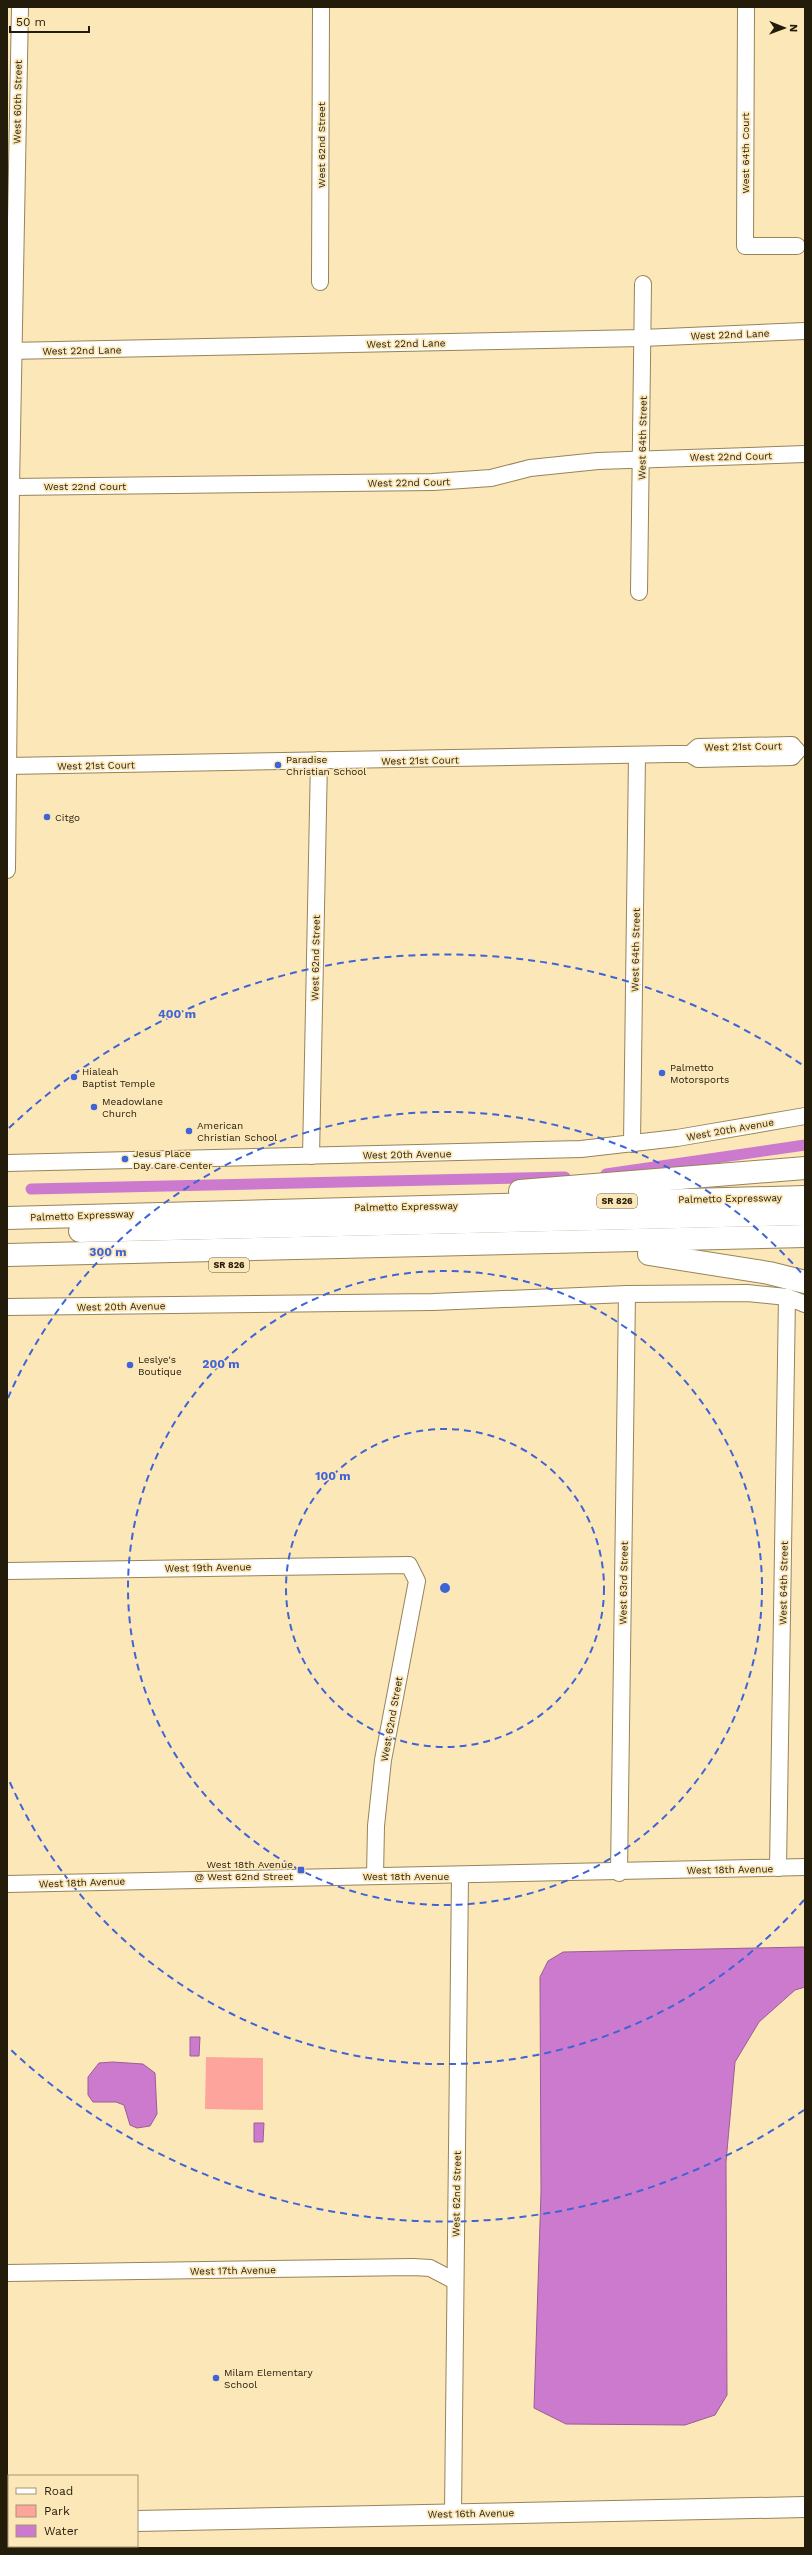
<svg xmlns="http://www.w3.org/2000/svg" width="812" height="2555" font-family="'Work Sans',sans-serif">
	<rect width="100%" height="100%" fill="#fce7b9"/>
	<path fill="#fda59c" d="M206 2057 263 2058V2110L205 2109Z"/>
	<g fill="#cc7ace" stroke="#995e93">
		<path d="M805 1947V1987L795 1990 759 2022 735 2062 726 2162 727 2395 715 2415 685 2425 566 2424 534 2408 541 2192 540 1977 548 1961 563 1952Z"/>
		<path d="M190 2037H200L199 2056H190Z"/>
		<path d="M113 2062 143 2064 155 2073 157 2114 150 2126 137 2128 130 2125 124 2105 116 2102H93L88 2095V2077L99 2063Z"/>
		<path d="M254 2123H264L263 2142H254Z"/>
	</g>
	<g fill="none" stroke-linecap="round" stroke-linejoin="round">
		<g stroke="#cc7ace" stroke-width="11">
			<path d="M606 1174 805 1145"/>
			<path d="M31 1189 565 1177"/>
		</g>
		<g stroke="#978458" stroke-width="18">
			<g id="minor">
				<path d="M746 7 745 246H797"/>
				<path d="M320 282 321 7"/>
				<path d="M7 351 642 338 805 331"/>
				<path d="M11 487 433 482 491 478 530 468 598 461 805 454"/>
				<path d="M639 592 643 284"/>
				<path d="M690 754 698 747 792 745 797 751"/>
				<path d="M7 766 671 754H690L698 759 792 757 797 751"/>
				<path d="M7 870 11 487 20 7"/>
				<path d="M632 1144 637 755"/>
				<path d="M311 1156 319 760"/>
				<path d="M7 1163 581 1149 677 1138 805 1116"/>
				<path d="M7 1307 433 1302 627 1294 747 1293 787 1297 805 1304"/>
				<path d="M7 1571 409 1565 417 1581 383 1760 376 1826 375 1876"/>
				<path d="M778 1868 787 1297"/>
				<path d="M619 1873 627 1294"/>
				<path d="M7 1884 805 1867"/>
				<path d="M7 2273 413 2267 430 2268 455 2281"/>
				<path d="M453 2513 460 1875"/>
			</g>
		</g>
		<g stroke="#978458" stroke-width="22">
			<g id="major">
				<path d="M137 2521 805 2507"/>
				<path d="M7 2524H9"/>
			</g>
		</g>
		<g stroke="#978458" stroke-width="24">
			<g id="highway">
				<path d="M520 1191 805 1168"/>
				<path d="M7 1218 805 1197"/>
				<path d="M80 1231 805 1214"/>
				<path d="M649 1254 769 1273 805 1282"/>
				<path d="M7 1255 805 1236"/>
			</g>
		</g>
		<use href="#minor" stroke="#fff" stroke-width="16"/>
		<use href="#major" stroke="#fff" stroke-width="20"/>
		<use href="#highway" stroke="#fff" stroke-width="22"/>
	</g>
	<g fill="none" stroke="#3e64d5" stroke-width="2" stroke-dasharray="7 5">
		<circle cx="445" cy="1588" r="159"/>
		<circle cx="445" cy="1588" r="317"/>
		<path d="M804 1900A476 476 0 0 1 8 1778M8 1398A476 476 0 0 1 804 1276"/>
		<path d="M804 2110A634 634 0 0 1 9 2048M9 1128A634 634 0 0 1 804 1066"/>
	</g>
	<g fill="#3e64d5" stroke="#fce7b9" stroke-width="1.5">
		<circle cx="278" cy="765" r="4"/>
		<circle cx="47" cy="817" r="4"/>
		<circle cx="662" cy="1073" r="4"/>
		<circle cx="74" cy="1077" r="4"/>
		<circle cx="94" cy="1107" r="4"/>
		<circle cx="189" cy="1131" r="4"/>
		<circle cx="125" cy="1159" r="4"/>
		<circle cx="130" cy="1365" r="4"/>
		<rect x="297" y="1866" width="8" height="8" rx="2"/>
		<circle cx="216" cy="2378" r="4"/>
	</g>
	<g text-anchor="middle" stroke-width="3.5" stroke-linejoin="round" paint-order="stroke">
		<g fill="#fce7b9" stroke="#64593e" stroke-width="1">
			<rect x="597" y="1194" width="40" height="14" rx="3"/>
			<rect x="209" y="1258" width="40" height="14" rx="3"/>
		</g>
		<g font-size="9" font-weight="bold" fill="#231c0a">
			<text x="617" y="1204">SR 826</text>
			<text x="229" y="1268">SR 826</text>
		</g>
		<g font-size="10" fill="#231c0a" stroke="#fce7b9">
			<text transform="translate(17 102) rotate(-89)" y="4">West 60th Street</text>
			<text transform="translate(321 145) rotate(-90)" y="4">West 62nd Street</text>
			<text transform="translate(745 153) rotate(-90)" y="4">West 64th Court</text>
			<text transform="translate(730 334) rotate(-2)" y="4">West 22nd Lane</text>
			<text transform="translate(406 343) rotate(-1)" y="4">West 22nd Lane</text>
			<text transform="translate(82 350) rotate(-1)" y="4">West 22nd Lane</text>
			<text transform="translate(642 438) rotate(-89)" y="4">West 64th Street</text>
			<text transform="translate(731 456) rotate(-1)" y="4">West 22nd Court</text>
			<text transform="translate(409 482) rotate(-1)" y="4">West 22nd Court</text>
			<text x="85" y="490">West 22nd Court</text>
			<text transform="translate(743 746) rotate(-1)" y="4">West 21st Court</text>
			<text transform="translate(420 760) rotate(-1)" y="4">West 21st Court</text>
			<text transform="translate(96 765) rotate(-1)" y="4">West 21st Court</text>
			<text transform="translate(635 950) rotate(-89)" y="4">West 64th Street</text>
			<text transform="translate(315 958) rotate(-89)" y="4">West 62nd Street</text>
			<text transform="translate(730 1129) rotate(-10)" y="4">West 20th Avenue</text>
			<text transform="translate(407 1154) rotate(-1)" y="4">West 20th Avenue</text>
			<text transform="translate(730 1198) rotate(-1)" y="4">Palmetto Expressway</text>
			<text transform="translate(406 1206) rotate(-1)" y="4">Palmetto Expressway</text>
			<text transform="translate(82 1215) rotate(-2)" y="4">Palmetto Expressway</text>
			<text transform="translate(121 1306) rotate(-1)" y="4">West 20th Avenue</text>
			<text transform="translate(208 1567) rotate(-1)" y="4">West 19th Avenue</text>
			<text transform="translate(623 1583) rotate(-89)" y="4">West 63rd Street</text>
			<text transform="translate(783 1583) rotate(-89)" y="4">West 64th Street</text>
			<text transform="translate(391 1719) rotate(-80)" y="4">West 62nd Street</text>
			<text transform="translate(730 1869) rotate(-1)" y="4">West 18th Avenue</text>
			<text x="406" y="1880">West 18th Avenue</text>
			<text transform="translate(82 1882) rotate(-2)" y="4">West 18th Avenue</text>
			<text transform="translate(456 2194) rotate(-89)" y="4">West 62nd Street</text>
			<text transform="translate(233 2270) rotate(-1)" y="4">West 17th Avenue</text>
			<text transform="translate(471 2513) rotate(-1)" y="4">West 16th Avenue</text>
		</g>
		<g font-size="10" fill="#231c0a" stroke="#fce7b9" text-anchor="start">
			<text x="286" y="763">Paradise<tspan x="286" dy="12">Christian School</tspan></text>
			<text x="55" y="821">Citgo</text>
			<text x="670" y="1071">Palmetto<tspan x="670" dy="12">Motorsports</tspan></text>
			<text x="82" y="1075">Hialeah<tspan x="82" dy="12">Baptist Temple</tspan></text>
			<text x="102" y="1105">Meadowlane<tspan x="102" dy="12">Church</tspan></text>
			<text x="197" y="1129">American<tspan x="197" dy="12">Christian School</tspan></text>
			<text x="133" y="1157">Jesus Place<tspan x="133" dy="12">Day Care Center</tspan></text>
			<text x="138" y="1363">Leslye's<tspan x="138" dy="12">Boutique</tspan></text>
			<text x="293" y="1868" text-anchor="end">West 18th Avenue<tspan x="293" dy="12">@ West 62nd Street</tspan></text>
			<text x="224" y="2376">Milam Elementary<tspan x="224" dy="12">School</tspan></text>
		</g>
	</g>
	<circle cx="445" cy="1588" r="6" fill="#3e64d5" stroke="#fce7b9" stroke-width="2"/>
	<g font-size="12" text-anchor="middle" font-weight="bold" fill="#3e64d5" stroke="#fce7b9" stroke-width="3.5" stroke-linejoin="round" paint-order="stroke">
		<text x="177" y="1018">400 m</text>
		<text x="108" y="1256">300 m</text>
		<text x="221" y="1368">200 m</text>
		<text x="333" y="1480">100 m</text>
	</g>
	<rect width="812" height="2555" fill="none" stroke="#231c0a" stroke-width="16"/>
	<rect x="8" y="2475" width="130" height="72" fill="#fce7b9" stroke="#a59673"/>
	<rect x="16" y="2488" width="20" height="6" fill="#ffffff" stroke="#a59673"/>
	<text x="44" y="2495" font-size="12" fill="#231c0a">Road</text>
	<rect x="16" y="2505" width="20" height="12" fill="#fda59c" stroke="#a59673"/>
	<text x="44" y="2515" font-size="12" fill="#231c0a">Park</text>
	<rect x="16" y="2525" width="20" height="12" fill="#cc7ace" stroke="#a59673"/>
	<text x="44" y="2535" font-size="12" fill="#231c0a">Water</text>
	<g transform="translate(784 28) rotate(91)" stroke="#fce7b9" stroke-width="3" paint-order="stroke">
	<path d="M0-3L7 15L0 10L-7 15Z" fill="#231c0a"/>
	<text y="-6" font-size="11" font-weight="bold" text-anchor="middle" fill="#231c0a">N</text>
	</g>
	<path d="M10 26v6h79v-6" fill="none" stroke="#231c0a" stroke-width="2"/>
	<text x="16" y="26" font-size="12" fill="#231c0a" stroke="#fce7b9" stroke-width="3" paint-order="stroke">50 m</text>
</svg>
